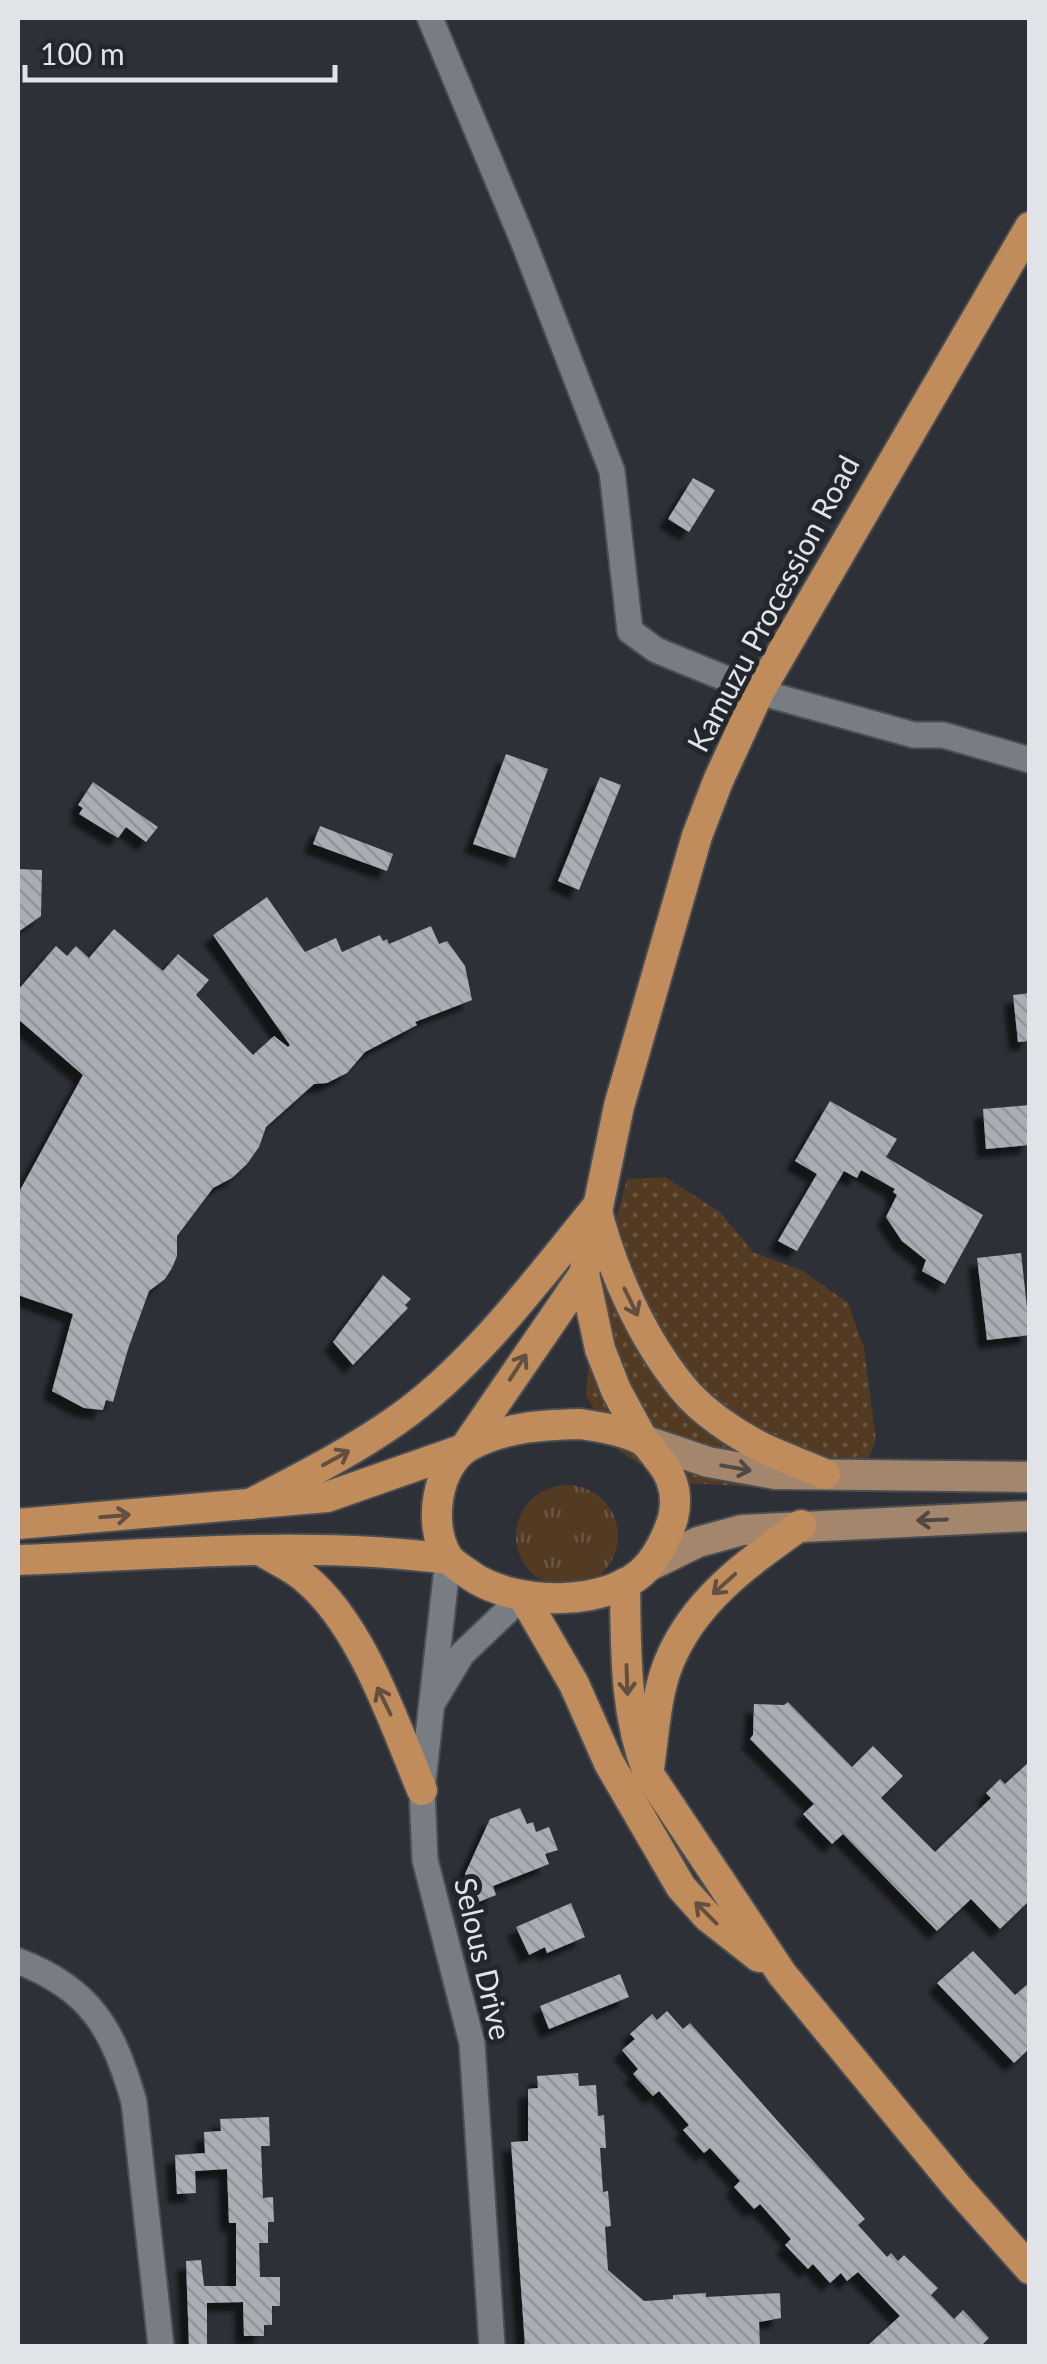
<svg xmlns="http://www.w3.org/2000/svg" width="1047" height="2364" font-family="Lato,sans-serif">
	<defs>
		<pattern id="grass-tufts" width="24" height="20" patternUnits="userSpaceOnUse" patternTransform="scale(2.5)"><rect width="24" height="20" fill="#533a22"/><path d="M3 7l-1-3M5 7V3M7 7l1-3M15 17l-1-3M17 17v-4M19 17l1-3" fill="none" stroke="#6b5642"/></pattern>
		<pattern id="park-dots" width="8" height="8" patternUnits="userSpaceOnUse" patternTransform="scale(2.5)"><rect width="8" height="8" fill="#533a22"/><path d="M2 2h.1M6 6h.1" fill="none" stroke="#6b5642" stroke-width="1.8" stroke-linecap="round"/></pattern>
		<pattern id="building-back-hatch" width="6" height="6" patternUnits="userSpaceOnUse" patternTransform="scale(2.5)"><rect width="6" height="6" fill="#a9aeb5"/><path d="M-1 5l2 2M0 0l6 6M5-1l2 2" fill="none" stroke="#909499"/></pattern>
		<filter id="shadow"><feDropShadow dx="-9" dy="9" stdDeviation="2.5" flood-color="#0009"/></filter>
	</defs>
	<rect width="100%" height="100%" fill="#2d3137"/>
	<circle fill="url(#grass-tufts)" cx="567" cy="1536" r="51"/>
	<path fill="url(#park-dots)" d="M665 1177 720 1212 753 1252 803 1271 848 1303 864 1348 876 1440 859 1483 791 1489 669 1482 619 1451 586 1395 594 1301 627 1179Z"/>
	<g fill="url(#building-back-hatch)" filter="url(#shadow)">
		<path d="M693 478 715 490 689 532 668 519Z"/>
		<path d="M506 754 548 769 515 858 473 844Z"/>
		<path d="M600 777 621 785 579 890 558 881Z"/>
		<path d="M93 782 158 827 146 842 126 827 118 838 79 814 83 808 78 805Z"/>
		<path d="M320 826 393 854 387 871 313 844Z"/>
		<path d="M18 869 42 870 41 916 18 932Z"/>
		<path d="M267 897 305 952 336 938 342 952 380 935 383 941 387 939 389 944 431 926 439 944 447 941 465 966 472 1000 415 1022 417 1025 365 1052 347 1073 327 1083 314 1084 266 1127 259 1147 247 1164 232 1178 213 1188 177 1236V1256L172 1268 165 1279 149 1291 128 1349 113 1402 106 1400 103 1410 84 1408 52 1391 73 1314 18 1295V1194L83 1075 18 1019V990L56 946 67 956 76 946 89 958 114 929 163 971 178 954 209 980 196 995 253 1055 274 1036 288 1047 290 1045 213 935Z"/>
		<path d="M1030 993V1041L1018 1042 1013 995Z"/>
		<path d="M830 1101 897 1139 886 1157 983 1215 945 1284 922 1271 926 1260 902 1241 886 1217 897 1195 893 1192 895 1189 861 1170 857 1178 844 1171 797 1251 778 1241 817 1174 795 1161Z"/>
		<path d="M1030 1105V1145L986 1149 983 1109Z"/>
		<path d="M1021 1253 1030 1335 987 1340 977 1258Z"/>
		<path d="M383 1275 411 1299 405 1305 408 1308 353 1365 333 1342Z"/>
		<path d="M788 1702 852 1767 873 1746 903 1776 881 1798 935 1852 991 1798 986 1793 1000 1779 1005 1784 1030 1761V1900L1000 1929 971 1899 937 1931 843 1834 832 1844 803 1814 814 1804 750 1739 753 1735 754 1704 784 1705Z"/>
		<path d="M520 1808 527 1824 533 1822 536 1832 549 1827 558 1850 545 1854 549 1864 493 1886 496 1895 476 1903 465 1874 490 1819Z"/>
		<path d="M571 1903 585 1937 547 1953 545 1947 529 1955 516 1927Z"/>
		<path d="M973 1951 1015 1995 1030 1982V2048L1014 2063 937 1983Z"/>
		<path d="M620 1974 629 1997 549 2029 540 2006Z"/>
		<path d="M667 2011 683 2029 690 2023 834 2184 865 2219 858 2225 887 2257 891 2253 898 2261 904 2255 938 2288 931 2295 954 2319 963 2310 989 2338 981 2346H867L900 2316 858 2272 847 2281 841 2273 830 2283 813 2264 808 2269 785 2245 791 2239 760 2204 754 2209 734 2187 740 2181 710 2148 704 2153 683 2130 689 2125 659 2091 653 2096 633 2074 638 2069 622 2050 635 2039 630 2034 652 2014 657 2020Z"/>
		<path d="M578 2073 579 2086 596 2085 598 2116 604 2115 606 2148H600L603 2192 608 2191 611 2226 605 2227 608 2270 644 2301 673 2299V2295L706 2293V2297L780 2293 781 2318 759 2322 760 2346H525L511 2142 528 2141V2089L538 2088 537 2076Z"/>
		<path d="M269 2117 270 2146H261L263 2198 273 2197 274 2222H268V2243H259L260 2277H280V2306H272V2325H264V2336H244L243 2302 207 2303V2346H189L186 2261 201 2260 204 2286H236V2223H229L227 2169 195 2171 196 2193 177 2194 175 2155 205 2153 204 2132 221 2131 220 2119Z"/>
	</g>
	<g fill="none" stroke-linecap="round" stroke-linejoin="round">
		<g stroke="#4a4e52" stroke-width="29">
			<g id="minor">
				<path d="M430 18 524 243 612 471 630 631 656 650 759 692 914 735H943L1030 760"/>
				<path d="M448 1559 422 1790 425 1860 472 2043 492 2346"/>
				<path d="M435 1699 462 1654 523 1596"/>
				<path d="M18 1961C91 1989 113 2029 134 2102L161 2346"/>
			</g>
		</g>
		<g stroke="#4a4e52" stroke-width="34">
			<g id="major">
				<path d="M643 1440 708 1462 775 1474 1030 1477"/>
				<path d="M647 1567 698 1542 742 1530 1030 1516"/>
			</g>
		</g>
		<g stroke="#4a4e52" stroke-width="34">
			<g id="highway">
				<path d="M580 1424C599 1427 622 1430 640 1439 648 1443 654 1454 660 1461 674 1478 678 1497 673 1518 668 1535 660 1551 649 1565 612 1609 513 1606 470 1575 462 1569 452 1564 447 1556 428 1525 436 1465 469 1446 504 1427 541 1425 580 1424Z"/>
				<path d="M643 1440 616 1390 600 1349 584 1274 619 1106 697 836 718 781 759 692 1030 227"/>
				<path d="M250 1504C300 1478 350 1453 397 1420 473 1367 538 1279 596 1208 612 1270 641 1337 682 1387 701 1411 734 1433 761 1447 782 1457 804 1465 825 1474"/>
				<path d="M18 1524 327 1497 464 1449 584 1274"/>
				<path d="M265 1553C278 1561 294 1568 305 1578 362 1625 394 1723 422 1790"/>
				<path d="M18 1560C160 1555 307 1540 448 1559"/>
				<path d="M625 1583C626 1649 624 1711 648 1773L782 1974 958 2188 1030 2269"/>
				<path d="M523 1596 574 1684 609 1763 681 1887 708 1917 759 1957"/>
				<path d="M649 1768C654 1734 656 1693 669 1662 695 1599 748 1563 801 1525"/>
			</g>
		</g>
		<use href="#minor" stroke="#787d84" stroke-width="25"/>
		<use href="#major" stroke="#a4866c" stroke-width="30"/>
		<use href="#highway" stroke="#c18c5c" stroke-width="30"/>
	</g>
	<defs><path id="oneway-shaft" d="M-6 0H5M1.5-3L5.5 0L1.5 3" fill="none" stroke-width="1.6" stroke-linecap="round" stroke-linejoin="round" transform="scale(2.5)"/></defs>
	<g stroke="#624f40">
		<use href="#oneway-shaft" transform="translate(631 1302) rotate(64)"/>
		<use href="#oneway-shaft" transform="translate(518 1367) rotate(-57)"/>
		<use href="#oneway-shaft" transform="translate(336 1458) rotate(-29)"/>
		<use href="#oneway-shaft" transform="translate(115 1516) rotate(-5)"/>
		<use href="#oneway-shaft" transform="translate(724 1584) rotate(138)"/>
		<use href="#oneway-shaft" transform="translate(627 1680) rotate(88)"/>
		<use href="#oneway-shaft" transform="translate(384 1701) rotate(-116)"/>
		<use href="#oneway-shaft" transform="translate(706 1913) rotate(-135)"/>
	</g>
	<g stroke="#504843">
		<use href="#oneway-shaft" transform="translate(736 1468) rotate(10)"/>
		<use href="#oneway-shaft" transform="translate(932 1520) rotate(178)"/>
	</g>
	<g text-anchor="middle" stroke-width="10" stroke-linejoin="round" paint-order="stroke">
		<g font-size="30" fill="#e0e3e7" stroke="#23272d">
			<text transform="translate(774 604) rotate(-62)" y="10">Kamuzu Procession Road</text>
			<text transform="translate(482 1959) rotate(77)" y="10">Selous Drive</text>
		</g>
	</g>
	<rect width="1047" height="2364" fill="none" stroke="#e0e3e7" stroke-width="40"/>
	<path d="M25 65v15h310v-15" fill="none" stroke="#e0e3e7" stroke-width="5"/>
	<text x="40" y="65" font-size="30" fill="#e0e3e7" stroke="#23272d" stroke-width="8" paint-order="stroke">100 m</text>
</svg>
